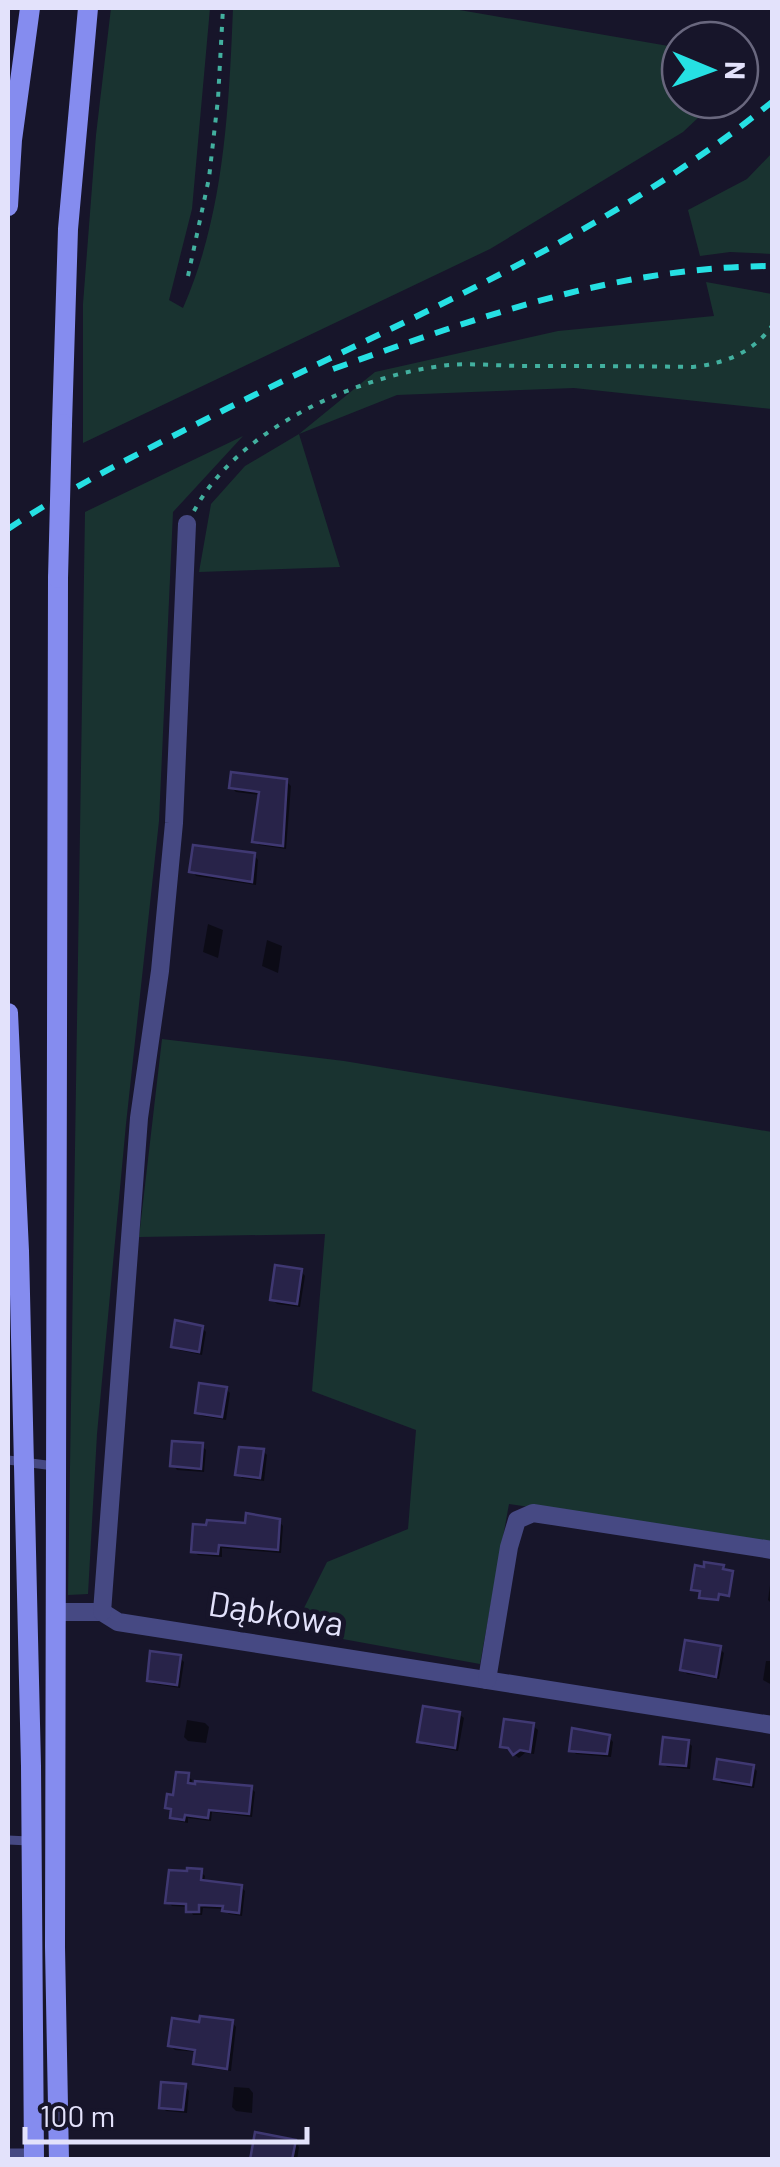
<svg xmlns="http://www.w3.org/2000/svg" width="780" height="2167" font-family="Barlow,sans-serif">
	<rect width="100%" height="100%" fill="#17152a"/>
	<g fill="#193330">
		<path d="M111 8H210L192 209 169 300 183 308C224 215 229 108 233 8H448L680 48V100H717L683 132 490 249 83 443V304L96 135Z"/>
		<path d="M772 153V254L730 252 700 256 688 210 747 179Z"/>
		<path d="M706 282 772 294V409L574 388 397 395 299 434 340 567 199 572 211 504 245 466 299 434 375 372 558 331 714 316Z"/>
		<path d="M243 436 173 512 159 821 126 1124 97 1434 88 1594 68 1595 85 512Z"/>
		<path d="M162 1039 344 1061 772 1132V1542L509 1504 480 1664 293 1630 327 1562 408 1529 416 1430 312 1391 325 1234 139 1237Z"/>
	</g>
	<g fill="#0007">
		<path d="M286 781 291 786 286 849 259 845 255 841 261 795 236 792 231 787Z"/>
		<path d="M254 855 258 860 256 885 196 876 192 871Z"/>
		<path d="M208 924 223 930 218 958 203 952Z"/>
		<path d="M267 940 282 946 278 973 262 966Z"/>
		<path d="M301 1271 305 1276 300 1307 277 1304 272 1299Z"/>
		<path d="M202 1328 206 1332 202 1355 178 1350 173 1346Z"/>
		<path d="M226 1389 230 1393 226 1420 202 1416 197 1412Z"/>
		<path d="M202 1446 206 1450 204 1472 177 1470 173 1465Z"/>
		<path d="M263 1451 267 1455 264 1481 242 1478 238 1474Z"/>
		<path d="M279 1521 283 1526 281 1553 222 1548V1557L198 1555 193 1551 247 1526Z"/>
		<path d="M771 1578H772V1604L768 1600Z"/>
		<path d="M720 1649 724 1653 719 1679 687 1674 683 1670Z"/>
		<path d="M180 1658 184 1662 180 1688 154 1684 149 1680Z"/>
		<path d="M766 1661H772V1685L763 1680Z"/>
		<path d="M459 1714 464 1718 458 1751 424 1745 420 1741Z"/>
		<path d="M187 1720 205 1723 209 1727 206 1743 188 1741 184 1737Z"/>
		<path d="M533 1726 538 1730 534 1754 525 1753 519 1758 502 1746Z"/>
		<path d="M609 1737 613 1742 611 1757 576 1754 572 1750Z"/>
		<path d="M688 1742 692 1746 690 1769 667 1767 663 1763Z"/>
		<path d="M753 1767 757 1771 754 1788 721 1783 717 1778Z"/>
		<path d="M187 1776 192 1780 191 1786 251 1788 255 1792 252 1817 212 1812 211 1821 188 1818V1823L177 1821 168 1808Z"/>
		<path d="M201 1872 205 1876 204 1883 241 1887 245 1891 242 1916 229 1914 224 1909 203 1908 202 1915H193L189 1907 172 1906 168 1902Z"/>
		<path d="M232 2022 236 2027 231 2071 200 2067 196 2063 197 2052 175 2050 170 2045 201 2024Z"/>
		<path d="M185 2086 189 2091 187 2113 166 2111 162 2107Z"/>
		<path d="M234 2087 249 2088 253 2093 252 2113 236 2111 232 2107Z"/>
		<path d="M295 2142 299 2147 297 2160H253Z"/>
	</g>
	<g fill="#282349" stroke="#3f3872" stroke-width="2.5">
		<path d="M231 772 287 779 283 846 252 842 259 792 229 788Z"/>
		<path d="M193 845 255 853 252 882 189 872Z"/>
		<path d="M275 1265 302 1269 297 1304 270 1300Z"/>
		<path d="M175 1320 203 1326 199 1352 171 1347Z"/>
		<path d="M199 1383 227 1387 222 1417 195 1413Z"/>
		<path d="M172 1441 203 1443 201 1469 170 1466Z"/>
		<path d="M239 1447 264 1449 260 1478 235 1475Z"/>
		<path d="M246 1513 280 1519 278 1550 219 1545 218 1554 191 1552 193 1524 206 1525 207 1520 245 1523Z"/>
		<path d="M704 1562 724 1565 723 1569 733 1571 729 1596 719 1594 718 1600 709 1599 699 1598 700 1591 691 1590 695 1565 704 1567Z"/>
		<path d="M685 1640 721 1646 716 1677 680 1670Z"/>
		<path d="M150 1651 181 1655 177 1685 147 1681Z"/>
		<path d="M423 1706 460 1712 455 1748 417 1742Z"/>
		<path d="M504 1719 534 1723 530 1752 520 1750 513 1755 508 1748 500 1747Z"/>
		<path d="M572 1728 610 1735 607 1754 569 1751Z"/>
		<path d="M663 1737 689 1740 686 1766 660 1764Z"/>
		<path d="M717 1759 754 1765 751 1785 714 1779Z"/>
		<path d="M176 1772 189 1773 188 1783 195 1784V1781L252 1786 249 1814 209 1810 208 1818 185 1815 184 1820 170 1818 171 1809 165 1808 167 1794 173 1795Z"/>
		<path d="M187 1868 202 1869 201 1880 242 1885 239 1913 222 1911 223 1906 199 1905V1912H186V1904L165 1903 169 1870 187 1871Z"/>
		<path d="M200 2016 233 2020 227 2069 193 2064 195 2050 168 2046 172 2018 199 2022Z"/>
		<path d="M161 2082 186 2084 183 2110 159 2108Z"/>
		<path d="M255 2132 296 2140 292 2160H250Z"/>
	</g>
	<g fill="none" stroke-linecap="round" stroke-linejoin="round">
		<g stroke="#42b09f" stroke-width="4" stroke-dasharray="5 8" stroke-linecap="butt">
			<path d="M188 276 209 178 218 99 223 8"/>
			<path d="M194 511C238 428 358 375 449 365 474 363 500 366 525 366 581 366 637 366 693 367 726 363 752 353 772 326"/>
		</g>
		<g stroke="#464983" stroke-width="9">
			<path d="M8 1460 54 1466"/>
			<path d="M8 1840 29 1841"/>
			<path d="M8 2153H33"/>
		</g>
		<g stroke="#464983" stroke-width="18">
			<path d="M57 1612H102L118 1622 772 1725"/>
			<path d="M102 1612 139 1118 160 971 174 823 187 524"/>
			<path d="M487 1680 509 1547 517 1520 533 1513 772 1550"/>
		</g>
		<g stroke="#858cef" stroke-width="20">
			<path d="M8 206 12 140 30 8"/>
			<path d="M62 424 68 229 88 8"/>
			<path d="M58 578 55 1947 59 2160"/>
			<path d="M8 1013 19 1251 31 1766 34 2160"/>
		</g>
		<g stroke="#26e0e3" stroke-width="6" stroke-dasharray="15 12" stroke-linecap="butt">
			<path d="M333 369C480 317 614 267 772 266"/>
			<path d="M8 529C77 483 152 447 226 409 413 316 609 234 772 102"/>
		</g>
		<path stroke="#858cef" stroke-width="20" d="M58 578 62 424"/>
	</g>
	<g text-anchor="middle" stroke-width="10" stroke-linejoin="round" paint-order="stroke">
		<g font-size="35" fill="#e3e2fb" stroke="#17152a">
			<text transform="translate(276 1614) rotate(9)" y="12">Dąbkowa</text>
		</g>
	</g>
	<rect width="780" height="2167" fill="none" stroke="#e3e2fb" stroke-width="20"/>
	<g transform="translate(710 70) rotate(91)"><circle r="48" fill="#17152a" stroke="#69677e" stroke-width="2.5"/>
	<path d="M0-8L18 38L0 25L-18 38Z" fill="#26e0e3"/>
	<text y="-15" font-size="28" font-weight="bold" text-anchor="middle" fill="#e3e2fb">N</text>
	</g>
	<path d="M25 2127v15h282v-15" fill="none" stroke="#e3e2fb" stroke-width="5"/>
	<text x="40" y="2127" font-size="30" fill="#e3e2fb" stroke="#17152a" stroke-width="8" paint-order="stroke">100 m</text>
</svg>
